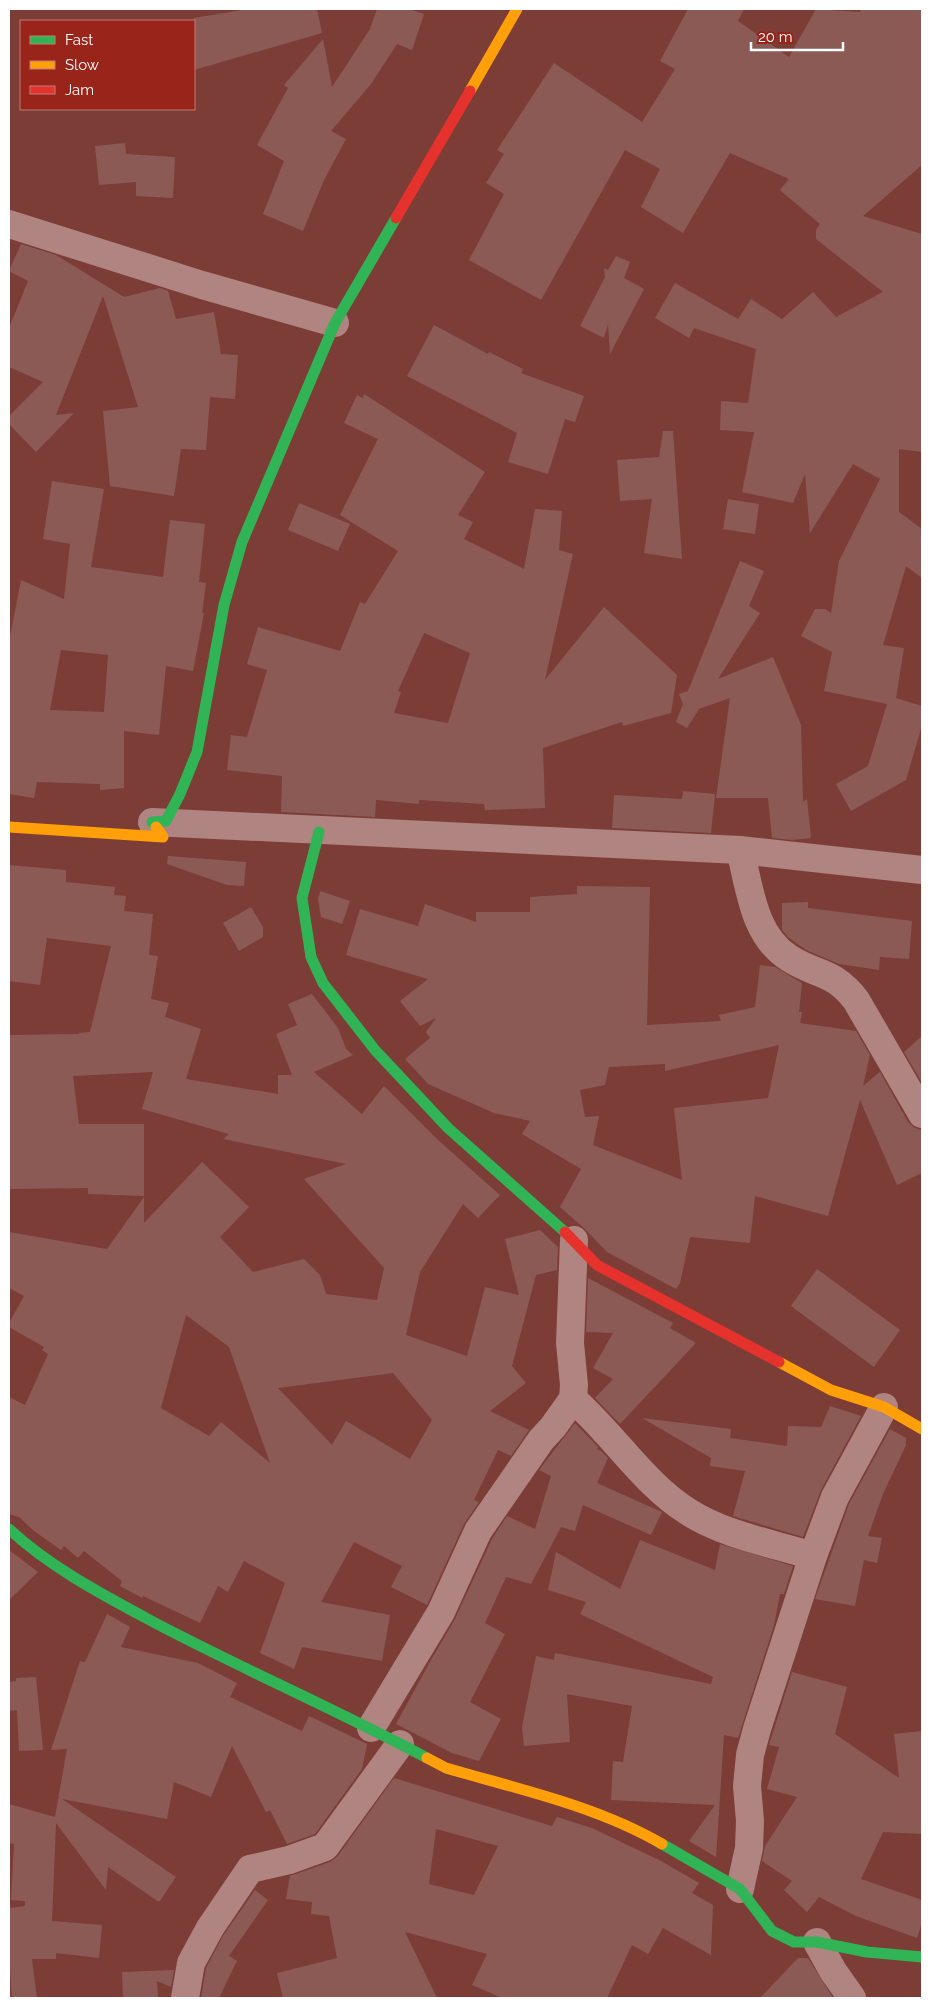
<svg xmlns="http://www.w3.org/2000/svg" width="931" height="2007" font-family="Raleway,sans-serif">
	<rect width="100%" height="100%" fill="#7c3d37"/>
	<g fill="#8c5a55" fill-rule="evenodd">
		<path d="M248 9H317L322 33 194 70V18Z"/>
		<path d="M377 9H409L424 14 412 50 397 44 371 84 331 131 346 139 324 180 303 231 263 214 284 161 257 145 288 88 284 85 323 39 332 87 370 29Z"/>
		<path d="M688 9H744L738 21 789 57 816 9 860 12 861 9H922V165L863 216 922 234V452L899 449V512L922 529V578L906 566 883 645 904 648 896 698 922 706V725L906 780 851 811 836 784 868 766 887 704 824 691 832 652 801 636 815 609H825L831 613 839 561 880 479 853 464 810 533 805 474 793 503 742 492 754 432 720 430 721 401 748 403 756 349 694 328 689 338 655 318 675 283 738 319 751 299 782 319 813 292 836 317 883 292 816 239V230L820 224 780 190 789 179 730 153 683 233 641 207 660 169 625 150 541 300 469 260 504 194 486 183 504 154 497 150 554 63 642 122 675 69 660 61Z"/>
		<path d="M125 143 126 154 175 157 173 198 136 196V182L99 185 95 146Z"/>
		<path d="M21 244 56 255 124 297 160 288 168 291 176 319 214 312 221 354 238 355 235 399 210 397 206 450 181 449 174 496 110 486 103 411 138 407 103 296 56 415 74 413 36 452 9 424V416L43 382 9 367V328L28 281 9 271Z"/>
		<path d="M616 256 630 262 624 278 644 289 610 354 608 324 604 338 580 326 605 277 604 268 608 270Z"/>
		<path d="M434 325 488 354 489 352 523 369 521 373 584 396 575 422 565 419 548 474 508 462 517 433 407 376Z"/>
		<path d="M364 394 485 472 458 515 473 522 464 539 524 569 535 509 562 511 559 550 573 554 545 680 604 607 677 675 671 713 623 726 622 722 543 748 545 808 485 810 484 804 419 800V804L376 800 375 817 281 812 282 776 227 770 231 735 247 737 267 670 247 664 258 627 340 651 360 602 365 604 398 551 340 515 378 439 344 423 357 395 363 398ZM424 633 470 653 448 723 394 713 401 692 398 691Z"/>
		<path d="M663 431H673L682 559 644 553 652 499 620 501 617 460 659 457Z"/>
		<path d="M52 481 104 489 91 567 163 577 170 520 205 524 199 582 206 583 202 613H204L193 671 166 666 159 735 124 731V788L100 790V784L37 782 34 798 9 794V642L21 580 64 599 70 544 43 539ZM61 650 108 655 104 712 50 710Z"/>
		<path d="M728 499 759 504 755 534 723 529Z"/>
		<path d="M299 503 350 524 338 551 288 530Z"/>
		<path d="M740 561 764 571 749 606 760 613 718 679 773 657 801 725 803 802 807 799 811 838 792 840 772 838 768 798H716L730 698 699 709 687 728 676 722 683 704 679 694 688 691Z"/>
		<path d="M683 791 715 794 711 833 612 828 614 795 682 799Z"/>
		<path d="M168 856 246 862 244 886 227 885 167 864Z"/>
		<path d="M9 865 66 870V882L115 887 114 895 126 896 124 911 153 914 149 955 158 956 151 999 169 1003 165 1017 201 1029 186 1079 278 1094V1075H292L276 1034 297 1025 288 1004 312 994 338 1028 346 1049 353 1055 314 1072 362 1114 384 1086 438 1140 500 1195 478 1218 463 1204 420 1272 406 1335 467 1356 485 1287 519 1295 505 1239 540 1230 558 1247 557 1270 536 1275 512 1366 526 1383 490 1411 529 1430 511 1456 498 1450 474 1500 479 1502 464 1524 427 1605 391 1587 402 1566 354 1542 321 1602 390 1615 382 1661 302 1647 294 1669 260 1653 285 1583 244 1561 228 1592 218 1586 200 1623 143 1596 142 1598 133 1593 120 1586 122 1581 84 1551 78 1558 64 1546 61 1550 34 1531 19 1517 9 1514V1397L25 1405 48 1354 42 1350 44 1347 9 1327V1323L24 1296 9 1288V1232L107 1249 144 1197V1223L202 1162 249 1207 220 1237 253 1272 304 1259 320 1275 326 1294 377 1300 384 1268 304 1179 346 1164 223 1139 229 1134 142 1109 153 1072 73 1076 79 1124H144V1196L88 1194V1188L9 1189V1035L79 1034V1033L90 1032 111 946 47 938 40 985 9 981ZM186 1315 229 1347 270 1463 221 1422 209 1436 161 1408ZM393 1373 432 1420 410 1459 346 1421 332 1445 278 1388Z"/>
		<path d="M577 886 650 887 647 1025 721 1021 719 1015 755 1007 760 965 775 967 802 983 799 1012H802L800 1023 856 1031 870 1055 863 1086 880 1072 908 1122 915 1128 922 1130V1173L897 1185 860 1100 828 1216 755 1196 750 1243 690 1237 680 1283 676 1289 607 1252 585 1229 560 1207 581 1169 522 1134 530 1121 494 1113 428 1084 405 1059 430 1038 426 1032 436 1018 420 1026 400 1001 428 979 346 955 360 909 418 926 425 904 476 922V912H530V897L577 894ZM779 1045 768 1098 674 1108 682 1180 593 1145 599 1116 585 1117 580 1090 605 1085 609 1067 665 1064V1071Z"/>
		<path d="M320 891 350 901 342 924 321 917 318 899Z"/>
		<path d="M808 902V908L912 921 909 959 880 957 879 970 839 964 806 950 788 937 782 930V903Z"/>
		<path d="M251 907 263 927V937L239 951 223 923Z"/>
		<path d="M922 1036V1083L904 1052Z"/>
		<path d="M817 1269 900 1330 874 1367 791 1306Z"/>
		<path d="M588 1278 673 1323 670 1328 696 1343 620 1424 595 1398 613 1379 593 1368 613 1333 586 1332Z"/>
		<path d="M830 1406 861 1416 821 1490 803 1537 733 1516 745 1471 710 1466 711 1458 642 1418 731 1429 730 1438 787 1446 788 1426 821 1427Z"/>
		<path d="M575 1423 598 1447 597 1449 601 1451 608 1458 597 1483 662 1512 651 1535 583 1505 575 1531 561 1527 531 1584 506 1577 485 1623 505 1634 470 1702 501 1719 479 1761 452 1753 396 1724 431 1660 455 1619 492 1539 507 1516 535 1529 551 1476 539 1470Z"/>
		<path d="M890 1429 906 1438V1445L883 1494 868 1536 882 1538 877 1563 864 1560 855 1606 815 1599 849 1504Z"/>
		<path d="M640 1540 715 1570 720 1544 793 1566 784 1594H780L774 1625 738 1738 724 1735 716 1857 689 1841 715 1805 611 1800 613 1761 623 1762 632 1706 567 1694 570 1742 524 1746 522 1727 536 1656 554 1660 555 1653 711 1684 713 1677 580 1614 586 1602 548 1590 556 1552 620 1589Z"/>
		<path d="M9 1550 38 1572 9 1600Z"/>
		<path d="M107 1614 130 1627 121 1647 198 1663 237 1683 230 1697 302 1731 309 1716 367 1744 362 1769 315 1834 287 1844 270 1810 266 1812 232 1746 211 1797 174 1782 167 1819 62 1799 176 1877 159 1902 108 1867 106 1890 56 1823 52 1921 102 1925 99 1958 56 1953V1959H32L37 1998H12L9 1957V1908L25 1906V1901L11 1900 14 1844 9 1843V1804L55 1817 67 1749 51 1750 80 1661 85 1662Z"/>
		<path d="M792 1672 847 1687 835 1734 899 1778 894 1734 922 1731V1834L883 1832 861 1879 922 1900V1922L917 1938 856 1916 819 1897 807 1912 784 1890 792 1881 762 1861 765 1846 797 1797 767 1789 779 1747 769 1745Z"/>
		<path d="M36 1677 43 1750 19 1751 17 1710 9 1711V1682L16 1681V1678Z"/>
		<path d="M394 1778 552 1826 557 1817 592 1828 661 1861 699 1883 692 1893 713 1905 711 1955 663 1928 648 1954 632 1945 607 1998H502L472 1985 487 1954 405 1932 437 1998H283L277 1973 337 1958 329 1916 311 1914 312 1902 286 1899 290 1876 330 1862 337 1857ZM436 1829 498 1846 474 1895 429 1884Z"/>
		<path d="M255 1890 268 1900 229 1956 237 1961 219 1998H201L206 1968 223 1936Z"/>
		<path d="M798 1958H808L833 1998H760Z"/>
		<path d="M174 1970 171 1987 157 1981 158 1998H123L122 1972Z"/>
	</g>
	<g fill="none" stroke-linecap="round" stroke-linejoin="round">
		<g stroke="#af8481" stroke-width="28">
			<path d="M9 224 202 285 335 323"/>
			<path d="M152 822 740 850 922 870"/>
			<path d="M740 850C750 888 753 935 789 958 817 976 833 970 856 1000L922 1114"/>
			<path d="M574 1240 570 1343 574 1385 573 1399C612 1433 644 1484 687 1511 724 1535 771 1543 813 1556"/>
			<path d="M371 1728 441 1612 478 1531 541 1440 553 1427 573 1399"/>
			<path d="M740 1889 749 1848 750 1821 747 1786 750 1755 757 1729 813 1556 835 1497 884 1407"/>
			<path d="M817 1942 833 1971 852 1998"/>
			<path d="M185 1998 191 1963 210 1928 250 1869 289 1860 325 1847 400 1744"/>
		</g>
		<g stroke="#30b455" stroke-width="11">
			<path d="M152 822 166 821 180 794 197 752 224 605 242 542 335 323 396 218"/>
			<path d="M319 832 302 898 311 957 323 983 375 1050 448 1128 565 1232"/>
			<path d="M9 1529C52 1569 107 1597 159 1625 247 1671 339 1711 427 1758"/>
			<path d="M662 1844 740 1889 772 1931 794 1942H817L867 1952 922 1957"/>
		</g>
		<g stroke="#ff9f0a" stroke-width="11">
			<path d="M470 91 517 9"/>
			<path d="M9 827 163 837 156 827"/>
			<path d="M779 1362 831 1390 884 1407 922 1429"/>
			<path d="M427 1758 446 1768C518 1789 597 1806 662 1844"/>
		</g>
		<g stroke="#e5322d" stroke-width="11">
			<path d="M396 218 470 91"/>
			<path d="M565 1232 597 1265 779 1362"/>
		</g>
	</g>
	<rect width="931" height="2007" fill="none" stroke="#ffffff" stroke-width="20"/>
	<rect x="20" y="20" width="175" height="90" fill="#99251a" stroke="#c27c76"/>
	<rect x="30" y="36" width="25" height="8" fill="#30b455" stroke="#c27c76"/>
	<text x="65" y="45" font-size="15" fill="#ffffff">Fast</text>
	<rect x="30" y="61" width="25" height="8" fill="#ff9f0a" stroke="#c27c76"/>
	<text x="65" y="70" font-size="15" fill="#ffffff">Slow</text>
	<rect x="30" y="86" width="25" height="8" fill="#e5322d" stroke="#c27c76"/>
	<text x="65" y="95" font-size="15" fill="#ffffff">Jam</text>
	<path d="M751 42v8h92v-8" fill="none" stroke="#ffffff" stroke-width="2.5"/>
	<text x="758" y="42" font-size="15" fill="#ffffff" stroke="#99251a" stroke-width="4" paint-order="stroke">20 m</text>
</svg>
